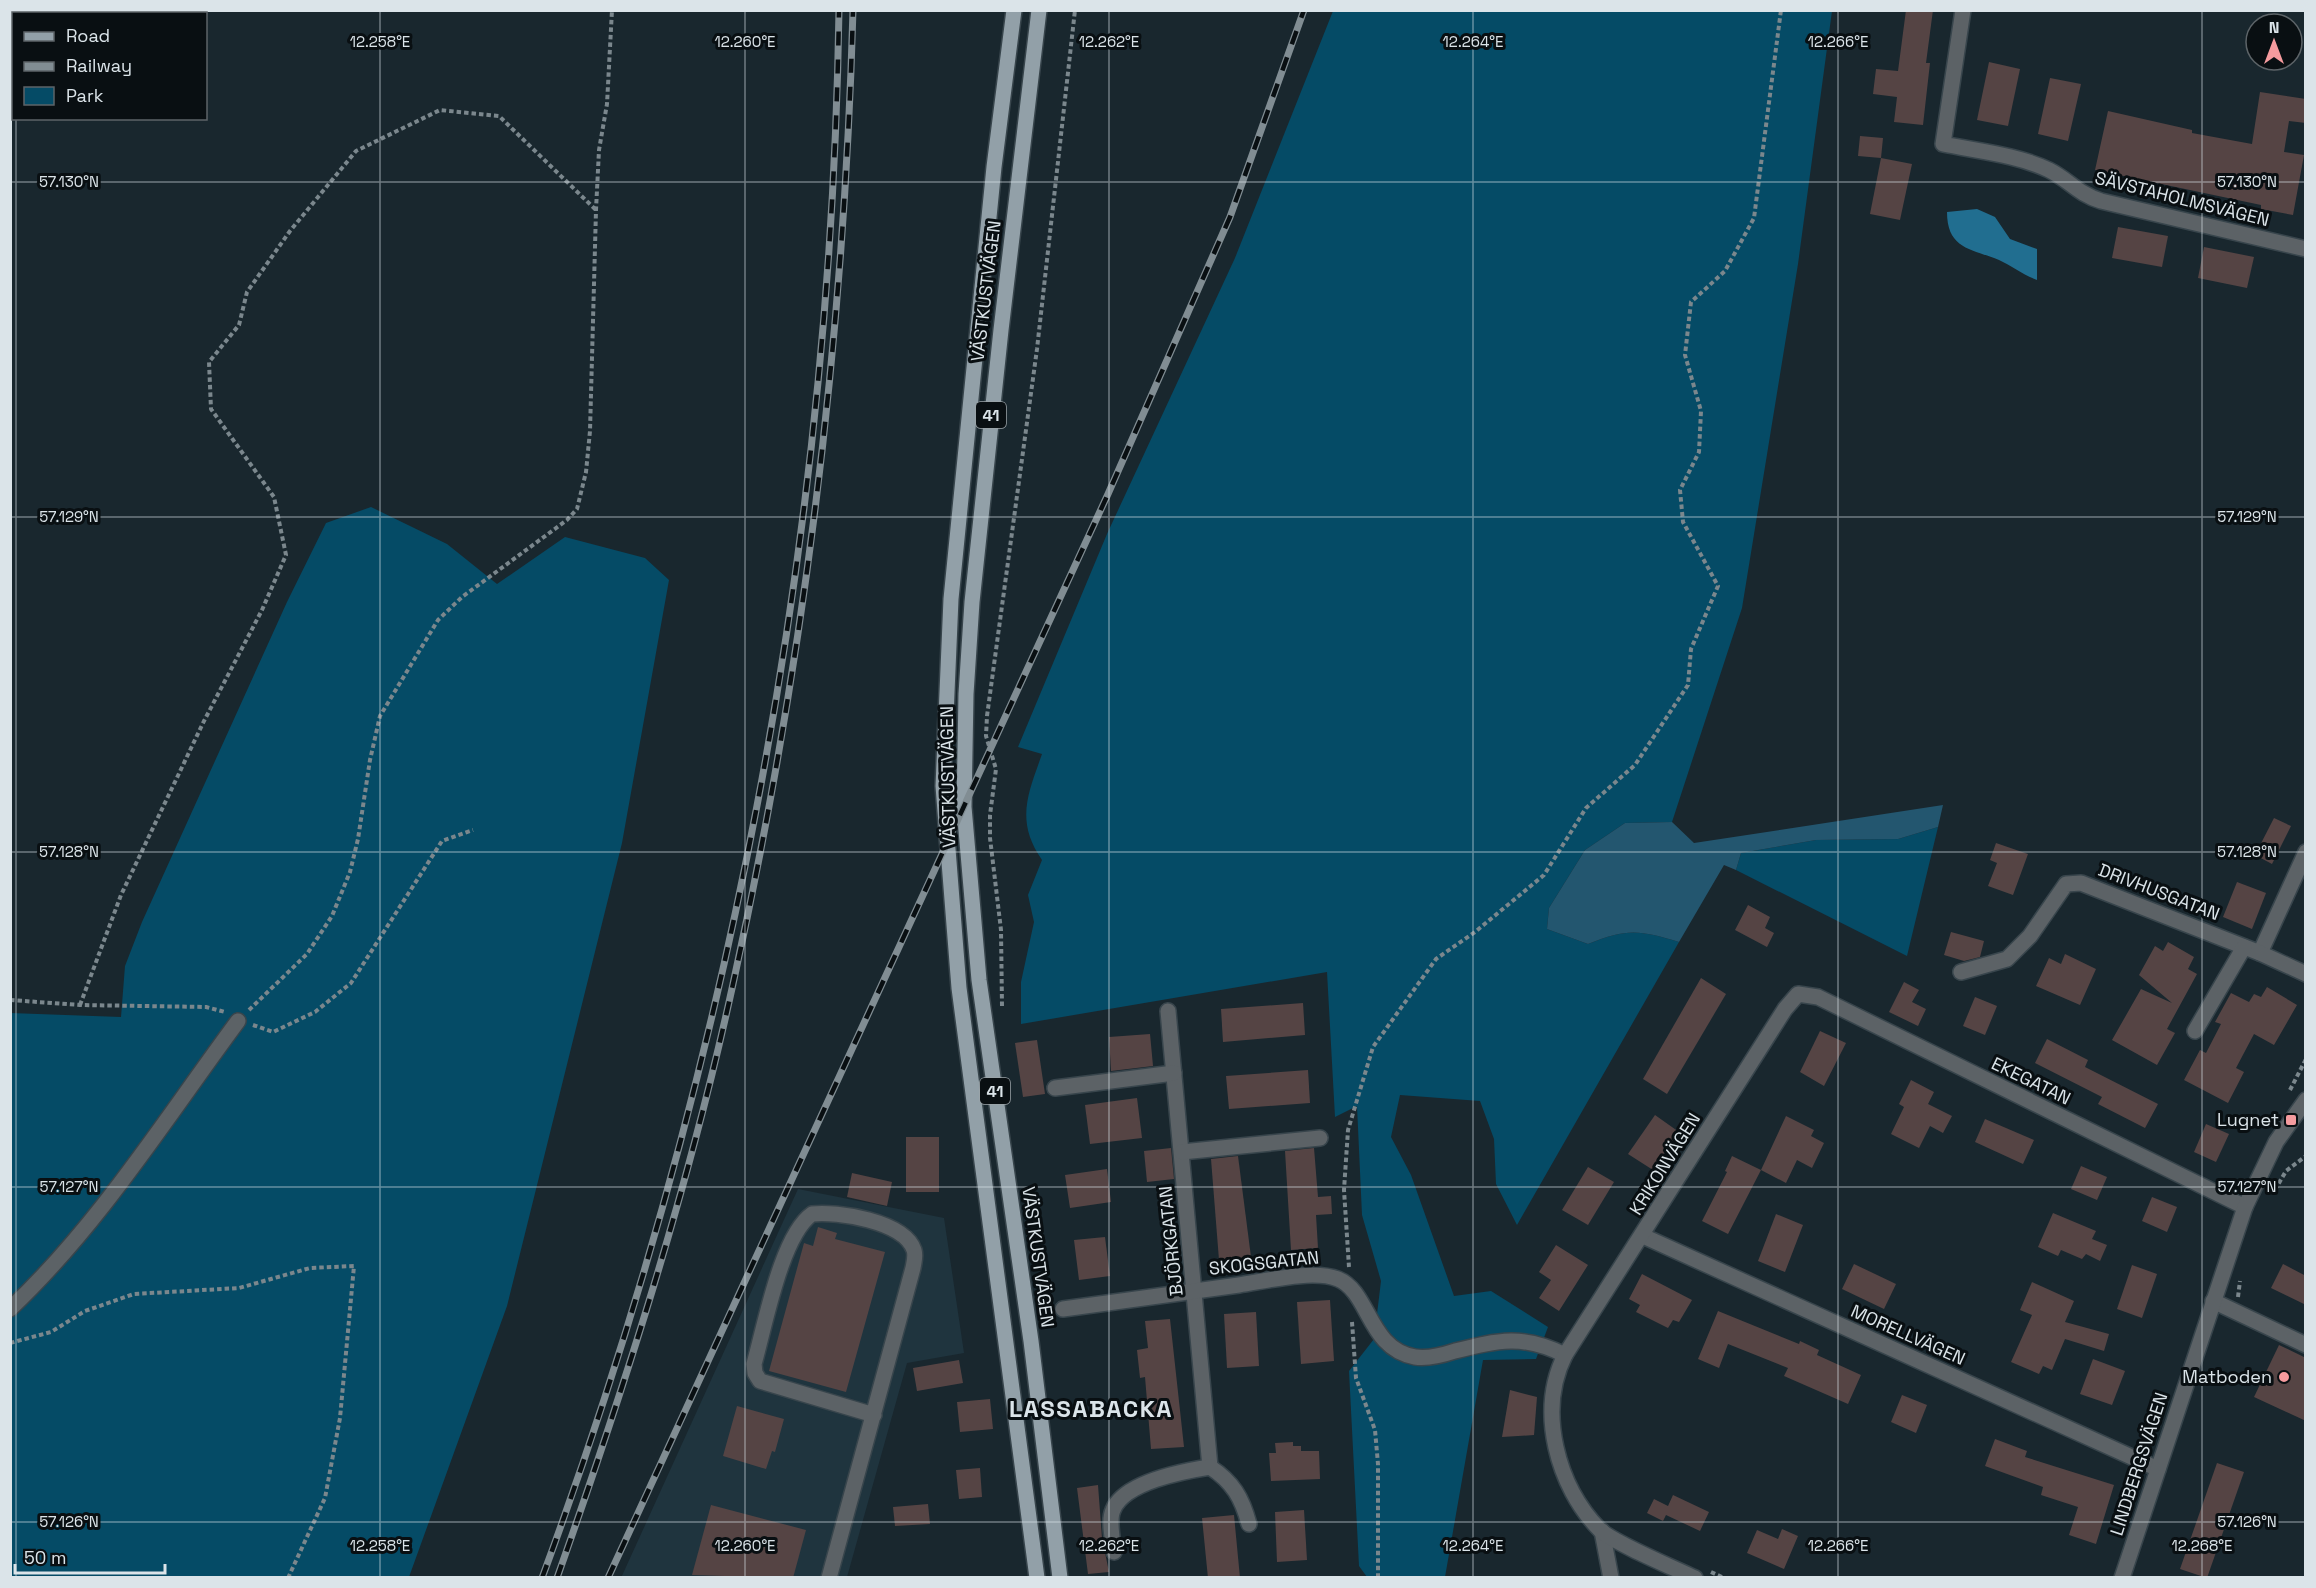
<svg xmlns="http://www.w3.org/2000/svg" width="2316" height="1588" font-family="'Space Grotesk',sans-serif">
	<rect width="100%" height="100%" fill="#19272e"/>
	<path fill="#1f343e" d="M798 1189 944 1218 964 1353 907 1363 847 1577 621 1578Z"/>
	<g fill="#054b66">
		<path d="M1333 11H1832L1798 264 1742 608 1672 822 1625 823 1585 850 1549 908 1547 929 1588 944C1628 928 1639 930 1679 942L1517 1225 1496 1184 1494 1139 1480 1101 1400 1095 1391 1137 1411 1175 1454 1296 1491 1291 1548 1327 1536 1359 1483 1360 1445 1577H1367L1359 1566 1349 1371 1374 1339 1381 1281 1362 1215 1357 1106 1335 1117 1327 972 1021 1024V982L1034 922 1028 895 1042 860C1015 821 1028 794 1042 754L1018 747 1107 534 1235 258Z"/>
		<path d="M371 507 447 544 497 584 565 537 645 558 669 580 622 843 507 1306 409 1577H11L10 1013 121 1017 125 966 142 922 287 602 326 523Z"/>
		<path d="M1938 827 1907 956 1736 870 1741 853 1816 840 1898 839Z"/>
	</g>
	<path fill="#23566f" d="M1943 805 1938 827 1898 839 1816 840 1741 853 1736 870 1724 865 1679 942C1639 930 1628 928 1588 944L1547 929 1549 908 1585 850 1625 823 1672 822 1694 843Z"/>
	<path fill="#216e90" d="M1977 209 1995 217 2010 239 2037 249V280C2023 275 2012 266 1999 260 1973 249 1947 250 1947 212Z"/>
	<g fill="#544">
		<path d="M1906 10H1933L1926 63H1930L1923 125 1894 122 1897 97 1873 94 1876 69 1898 71Z"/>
		<path d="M1989 62 2020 69 2008 126 1977 120Z"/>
		<path d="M2050 78 2081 84 2068 141 2038 134Z"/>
		<path d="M2260 92 2306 99V123L2289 121 2284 152 2304 155 2293 215 2261 209V205L2095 170 2108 111 2192 130V133L2252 144Z"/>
		<path d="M1860 136 1883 138 1881 158 1858 156Z"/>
		<path d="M1881 158 1912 164 1900 220 1870 214Z"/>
		<path d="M2118 227 2168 236 2162 267 2112 258Z"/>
		<path d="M2204 247 2254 257 2247 288 2198 278Z"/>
		<path d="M2274 818 2291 826 2272 864 2255 855Z"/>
		<path d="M1996 843 2028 854 2013 895 1988 886 1997 863 1990 860Z"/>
		<path d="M2237 882 2266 893 2252 929 2223 917Z"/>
		<path d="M1748 905 1770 917 1765 928 1774 933 1767 947 1735 930Z"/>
		<path d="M1951 932 1984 941 1980 957 1964 961 1944 955Z"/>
		<path d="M2168 942 2194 957 2188 969 2197 974 2167 1029 2175 1033 2157 1065 2112 1040 2141 989 2172 1003 2139 975 2155 946 2163 951Z"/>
		<path d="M2065 954 2096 969 2080 1005 2036 986 2049 958 2061 964Z"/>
		<path d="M1701 978 1726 994 1667 1094 1643 1079Z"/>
		<path d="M1904 982 1919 990 1912 1002 1926 1009 1918 1026 1889 1012Z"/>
		<path d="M2267 987 2297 1005 2274 1045 2254 1034 2236 1068 2244 1072 2228 1103 2184 1080 2200 1050 2206 1053 2221 1024 2215 1022 2231 993 2249 1002 2254 994 2261 997Z"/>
		<path d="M1975 997 1997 1006 1985 1035 1963 1026Z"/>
		<path d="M1303 1003 1305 1035 1223 1042 1221 1009Z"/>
		<path d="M1820 1031 1846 1043 1824 1086 1800 1072Z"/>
		<path d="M1150 1034 1153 1066 1111 1071 1109 1037Z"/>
		<path d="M2047 1039 2088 1060 2085 1067 2158 1104 2145 1128 2098 1104 2102 1097 2035 1063Z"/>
		<path d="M1037 1040 1045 1094 1023 1097 1015 1043Z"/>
		<path d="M1308 1070 1310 1103 1229 1109 1226 1076Z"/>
		<path d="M1911 1080 1934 1092 1928 1104 1952 1116 1943 1133 1930 1126 1919 1148 1891 1134 1904 1107 1899 1104Z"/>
		<path d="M1137 1098 1142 1138 1090 1144 1085 1105Z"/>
		<path d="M1655 1115 1679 1132 1653 1170 1628 1154Z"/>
		<path d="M1786 1116 1814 1130 1811 1136 1824 1143 1812 1168 1797 1160 1786 1183 1761 1170Z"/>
		<path d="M1985 1119 2034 1140 2023 1164 1975 1142Z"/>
		<path d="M2206 1124 2229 1134 2216 1162 2194 1152Z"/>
		<rect x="906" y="1137" width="33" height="55"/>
		<path d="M1171 1148 1174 1179 1147 1182 1144 1151Z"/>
		<path d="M1314 1148 1318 1197 1331 1196 1332 1214 1316 1215 1318 1248 1291 1250 1285 1151Z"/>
		<path d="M1238 1156 1251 1257 1219 1260 1211 1159Z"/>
		<path d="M1732 1156 1761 1170 1728 1234 1702 1221 1727 1172 1725 1171Z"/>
		<path d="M2081 1166 2107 1177 2097 1200 2071 1189Z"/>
		<path d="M1588 1167 1614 1182 1588 1225 1562 1210Z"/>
		<path d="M1107 1169 1111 1202 1070 1208 1065 1175Z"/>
		<path d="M852 1173 892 1182 887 1206 847 1197Z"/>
		<path d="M2152 1197 2177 1207 2167 1232 2142 1221Z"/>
		<path d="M2053 1213 2096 1231 2092 1239 2107 1245 2100 1261 2086 1254 2082 1259 2061 1250 2058 1256 2038 1247Z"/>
		<path d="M1776 1214 1803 1225 1785 1272 1758 1261Z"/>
		<path d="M818 1227 837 1233 835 1239 885 1252 846 1392 769 1371 804 1243 813 1246Z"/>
		<path d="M1105 1237 1110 1276 1079 1280 1074 1240Z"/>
		<path d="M1556 1245 1588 1265 1559 1311 1539 1298 1551 1280 1539 1272Z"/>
		<path d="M1854 1264 1896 1284 1884 1309 1842 1289Z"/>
		<path d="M2283 1264 2306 1276V1305L2271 1288Z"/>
		<path d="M2132 1265 2157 1274 2142 1318 2117 1309Z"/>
		<path d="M1642 1274 1692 1300 1679 1322 1673 1320 1668 1328 1636 1312 1640 1305 1629 1299Z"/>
		<path d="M2032 1282 2074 1301 2065 1322 2109 1334 2104 1351 2065 1339 2052 1370 2043 1366 2039 1374 2011 1362 2032 1315 2020 1310Z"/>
		<path d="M1330 1300 1334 1361 1301 1364 1297 1302Z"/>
		<path d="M1718 1311 1799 1344 1800 1341 1819 1350 1817 1355 1861 1375 1848 1404 1784 1376 1788 1368 1728 1344 1719 1368 1698 1359Z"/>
		<path d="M1256 1312 1259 1366 1227 1368 1224 1314Z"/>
		<path d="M1170 1319 1184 1447 1151 1449 1145 1377 1140 1378 1137 1350 1148 1348 1145 1321Z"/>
		<path d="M2279 1345 2306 1358V1421L2254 1397Z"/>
		<path d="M2093 1359 2125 1371 2112 1405 2080 1394Z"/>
		<path d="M959 1360 963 1383 917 1391 913 1368Z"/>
		<path d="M1510 1390 1537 1397 1534 1435 1502 1437Z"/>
		<path d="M1902 1395 1927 1405 1916 1433 1891 1422Z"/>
		<path d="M990 1399 993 1429 960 1432 957 1402Z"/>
		<path d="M737 1406 784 1419 775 1452 772 1451 766 1469 723 1456Z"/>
		<path d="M1995 1439 2027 1451 2025 1457 2114 1485 2096 1544 2069 1535 2078 1507 2041 1495 2043 1487 1985 1466Z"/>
		<path d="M1293 1442V1446H1301V1451H1319L1320 1479 1271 1481 1269 1453H1276L1275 1443Z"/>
		<path d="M2217 1463 2244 1472 2207 1578 2180 1569Z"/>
		<path d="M980 1468 982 1497 959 1499 956 1470Z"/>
		<path d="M1098 1485 1102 1538 1109 1572 1088 1574 1077 1488Z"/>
		<path d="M1673 1495 1709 1512 1700 1531 1666 1515 1663 1521 1647 1513 1654 1499 1668 1506Z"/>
		<path d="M928 1504 930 1524 895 1526 893 1507Z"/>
		<path d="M711 1505 806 1530 793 1578 692 1575Z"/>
		<path d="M1304 1510 1307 1560 1277 1562 1275 1512Z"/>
		<path d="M1234 1515 1240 1578H1208L1202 1518Z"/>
		<path d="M1782 1529 1798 1536 1784 1569 1747 1553 1757 1530 1778 1539Z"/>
	</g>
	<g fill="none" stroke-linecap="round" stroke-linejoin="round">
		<g stroke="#38454c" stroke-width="18">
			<g id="minor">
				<path d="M1963 10 1943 144C1977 151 2018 155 2049 170 2069 180 2078 194 2101 201L2306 249"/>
				<path d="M2260 953 2306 852"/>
				<path d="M1961 972 2007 959 2030 936 2066 884 2081 883 2260 953 2306 974"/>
				<path d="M1168 1011 1210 1467"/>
				<path d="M2195 1031 2244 947"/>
				<path d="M1055 1088 1174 1073"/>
				<path d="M1182 1152 1320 1138"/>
				<path d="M1643 1236 2158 1469"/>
				<path d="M2213 1301 2306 1345"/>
				<path d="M10 1309C99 1225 166 1118 238 1021"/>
				<path d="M1063 1309C1122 1301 1180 1293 1239 1285 1266 1281 1313 1269 1338 1279 1370 1292 1368 1349 1415 1357 1428 1359 1443 1355 1455 1351 1499 1340 1523 1334 1565 1355"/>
				<path d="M1602 1531 1611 1578"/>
				<path d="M1114 1552C1113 1540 1108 1521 1113 1510 1124 1482 1184 1471 1210 1467 1233 1482 1242 1498 1249 1524"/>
				<path d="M829 1578 913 1268C914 1262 916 1256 914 1250 904 1221 837 1211 812 1214 781 1236 765 1326 754 1364L755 1373 760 1381 874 1415"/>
				<path d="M1695 1578C1674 1568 1614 1543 1600 1530 1557 1486 1537 1411 1565 1355L1785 1009 1798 994 1818 997 2245 1207"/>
				<path d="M2122 1578 2245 1207 2276 1142 2306 1100"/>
			</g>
		</g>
		<g stroke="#38454c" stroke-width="18">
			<g id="major">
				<path d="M1014 10 994 167 951 599 943 786 959 988 1037 1578"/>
				<path d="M1039 10 1001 330 972 602 966 694 964 807 979 980 1031 1341 1060 1578"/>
			</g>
		</g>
		<g stroke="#7b878d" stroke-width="4" stroke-dasharray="4.5 3" stroke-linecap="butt">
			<path d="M10 1000 80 1005 206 1007 225 1012"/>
			<path d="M80 1005 121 895 204 721 262 610 286 555 274 497 211 409 209 362 239 325 247 292 290 231 356 151 440 110 499 116 596 210"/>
			<path d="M1002 1006 1001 930 990 838V815L996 769 986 736 987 716 1037 349 1075 10"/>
			<path d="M249 1010 307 954 332 916 350 872 358 839 370 760 380 716 438 620 462 597 567 520 577 509 586 472 590 431 596 210 599 150 607 104 612 10"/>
			<path d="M253 1025 273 1032 315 1012 351 983 442 841 473 830"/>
			<path d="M2290 1090 2306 1059"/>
			<path d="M2275 1190 2286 1171 2306 1156"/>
			<path d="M1349 1267 1344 1190 1348 1130 1373 1047 1436 959 1475 932 1544 875 1586 808 1635 765 1688 685 1691 649 1718 586 1683 522 1680 490 1699 452 1701 411 1685 355 1691 302 1725 271 1754 218 1781 10"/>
			<path d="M2238 1297 2240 1281"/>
			<path d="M1352 1322 1356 1378 1375 1430 1378 1464V1578"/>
			<path d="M10 1343 51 1332 85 1311 134 1294 239 1288 310 1268 354 1266 340 1418 325 1498 288 1578"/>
			<path d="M1711 1572 1724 1578"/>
		</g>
		<use href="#minor" stroke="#5c6266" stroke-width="15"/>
		<use href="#major" stroke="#92a0a8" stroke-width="15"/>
		<g stroke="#818d93" stroke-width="7">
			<g id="rail">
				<path d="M542 1578C727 1078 831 543 839 10"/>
				<path d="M557 1578C626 1383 689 1186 733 984 804 663 844 338 853 10"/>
				<path d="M608 1578 1108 494 1230 217 1304 10"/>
			</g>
		</g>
		<use href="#rail" stroke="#090f12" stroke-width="4.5" stroke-dasharray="14" stroke-linecap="butt"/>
	</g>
	<path fill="none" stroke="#dbe4e9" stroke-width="1.5" stroke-opacity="0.45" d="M16 10V14M380 10V1578M745 10V1578M1109 10V1578M1473 10V1578M1838 10V1578M2202 10V1578M16 118V1578M10 182H2306M10 517H2306M10 852H2306M10 1187H2306M10 1522H2306"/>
	<g fill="#f59b9e" stroke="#090f12" stroke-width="2">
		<rect x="2285" y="1114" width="12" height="12" rx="3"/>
		<circle cx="2284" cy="1377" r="6"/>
	</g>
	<g text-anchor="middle" stroke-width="6" stroke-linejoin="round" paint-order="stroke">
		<g fill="#090f12" stroke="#9ca4a8" stroke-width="1.5">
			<rect x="976" y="402" width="30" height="26" rx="4.5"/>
			<rect x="980" y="1078" width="30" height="26" rx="4.5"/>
		</g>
		<g font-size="16" font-weight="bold" fill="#dbe4e9">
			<text x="991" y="421">41</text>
			<text x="995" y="1097">41</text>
		</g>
		<g font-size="18" fill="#dbe4e9" stroke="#090f12">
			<text transform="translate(2182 199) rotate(14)" y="6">SÄVSTAHOLMSVÄGEN</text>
			<text transform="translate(986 291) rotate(-83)" y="6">VÄSTKUSTVÄGEN</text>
			<text transform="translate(948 777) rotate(-91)" y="6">VÄSTKUSTVÄGEN</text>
			<text transform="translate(2159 892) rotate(21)" y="6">DRIVHUSGATAN</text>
			<text transform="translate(2031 1081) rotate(26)" y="6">EKEGATAN</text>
			<text transform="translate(1665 1164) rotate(-58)" y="6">KRIKONVÄGEN</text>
			<text transform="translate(1171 1241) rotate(-96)" y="6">BJÖRKGATAN</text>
			<text transform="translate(1038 1257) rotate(82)" y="6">VÄSTKUSTVÄGEN</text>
			<text transform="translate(1264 1263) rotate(-6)" y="6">SKOGSGATAN</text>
			<text transform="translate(1908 1335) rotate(24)" y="6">MORELLVÄGEN</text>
			<text transform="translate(2139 1464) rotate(-72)" y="6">LINDBERGSVÄGEN</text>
		</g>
		<g font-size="18" fill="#dbe4e9" stroke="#090f12" text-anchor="end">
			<text x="2279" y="1126">Lugnet</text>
			<text x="2272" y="1383">Matboden</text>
		</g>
		<g font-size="24" font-weight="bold" letter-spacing="1.5" fill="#dbe4e9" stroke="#090f12">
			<text x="1091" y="1417">LASSABACKA</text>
		</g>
	</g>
	<g font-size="15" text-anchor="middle" fill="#dbe4e9" stroke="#090f12" stroke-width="6" stroke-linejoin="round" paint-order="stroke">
		<text x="380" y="47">12.258°E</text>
		<text x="745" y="47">12.260°E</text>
		<text x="1109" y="47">12.262°E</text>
		<text x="1473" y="47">12.264°E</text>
		<text x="1838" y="47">12.266°E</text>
		<text x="69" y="187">57.130°N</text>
		<text x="2247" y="187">57.130°N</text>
		<text x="69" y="522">57.129°N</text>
		<text x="2247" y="522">57.129°N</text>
		<text x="69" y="857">57.128°N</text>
		<text x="2247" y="857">57.128°N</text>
		<text x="69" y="1192">57.127°N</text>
		<text x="2247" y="1192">57.127°N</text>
		<text x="69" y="1527">57.126°N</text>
		<text x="2247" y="1527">57.126°N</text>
		<text x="380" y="1551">12.258°E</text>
		<text x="745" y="1551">12.260°E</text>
		<text x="1109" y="1551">12.262°E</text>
		<text x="1473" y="1551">12.264°E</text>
		<text x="1838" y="1551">12.266°E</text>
		<text x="2202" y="1551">12.268°E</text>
	</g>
	<rect width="2316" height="1588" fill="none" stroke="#dbe4e9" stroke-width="24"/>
	<rect x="12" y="12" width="195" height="108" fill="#090f12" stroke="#5d6468" stroke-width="1.5"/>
	<rect x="24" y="32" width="30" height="9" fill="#92a0a8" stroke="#5d6468" stroke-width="1.5"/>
	<text x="66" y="42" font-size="18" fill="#dbe4e9">Road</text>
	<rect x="24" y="62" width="30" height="9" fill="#818d93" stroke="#5d6468" stroke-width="1.5"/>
	<text x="66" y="72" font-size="18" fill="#dbe4e9">Railway</text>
	<rect x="24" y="87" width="30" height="18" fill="#054b66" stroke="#5d6468" stroke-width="1.5"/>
	<text x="66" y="102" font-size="18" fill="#dbe4e9">Park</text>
	<g transform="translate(2274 42)"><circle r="28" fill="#090f12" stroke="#5d6468" stroke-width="1.5"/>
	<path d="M0-4.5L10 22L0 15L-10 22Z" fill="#f59b9e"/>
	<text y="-9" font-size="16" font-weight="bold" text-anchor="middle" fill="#dbe4e9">N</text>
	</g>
	<path d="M15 1564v9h150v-9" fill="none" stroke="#dbe4e9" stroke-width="3"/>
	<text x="24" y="1564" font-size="18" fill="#dbe4e9" stroke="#090f12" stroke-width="4.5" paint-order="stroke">50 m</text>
</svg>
